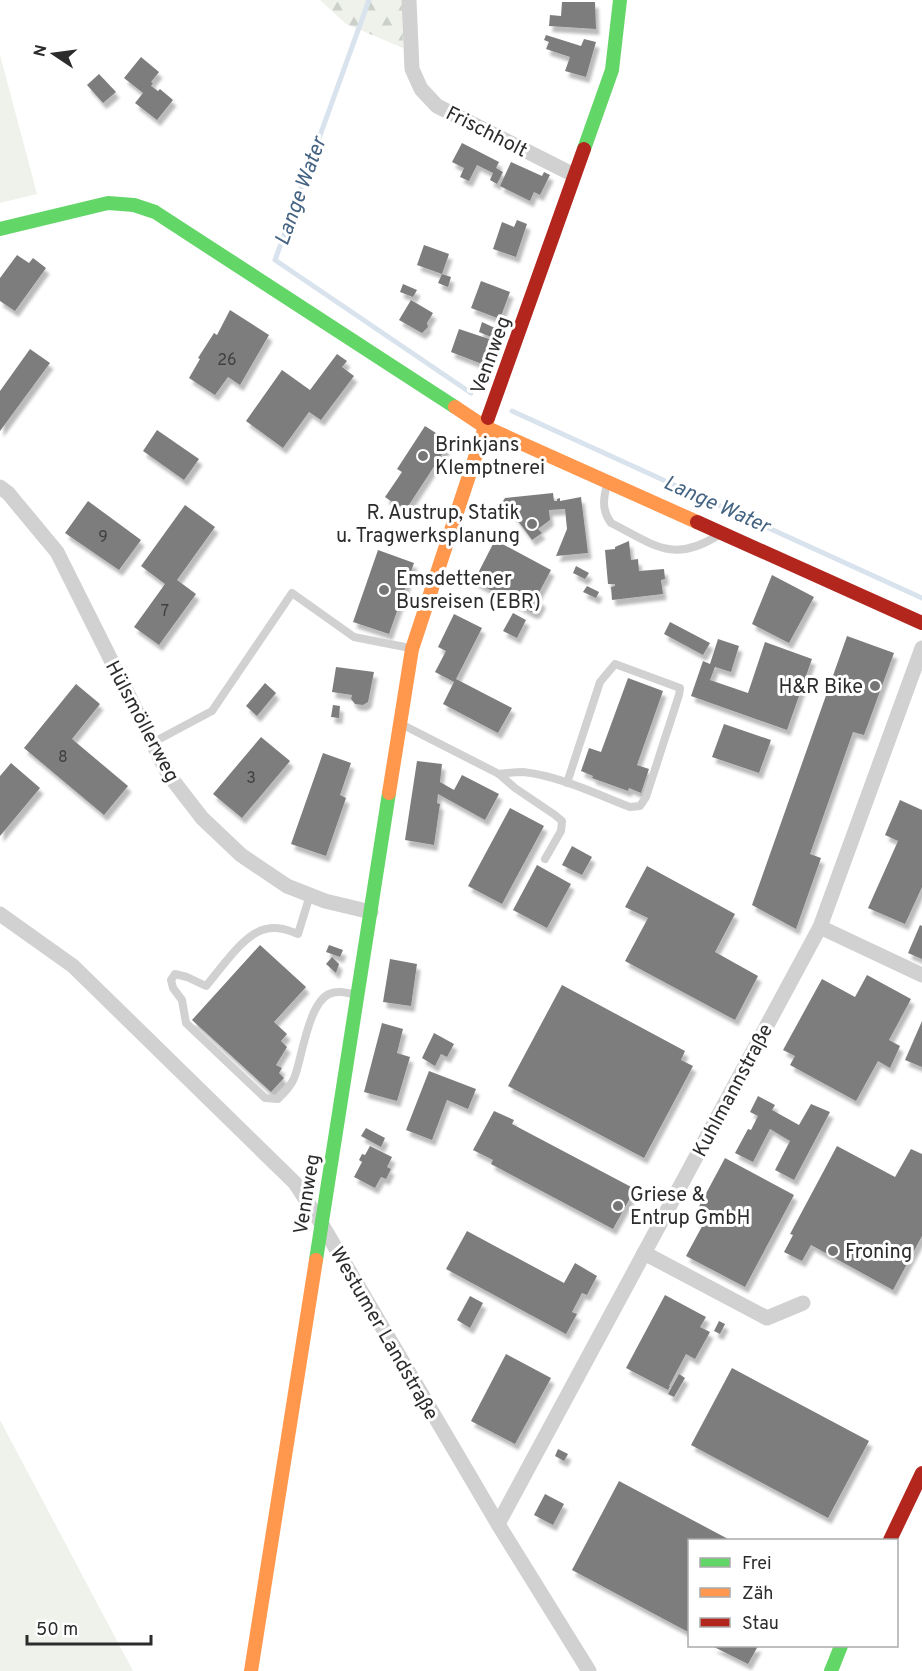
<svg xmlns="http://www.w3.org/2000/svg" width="922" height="1671" font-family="Overpass,sans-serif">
	<defs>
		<pattern id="forest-firs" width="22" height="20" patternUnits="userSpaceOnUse" patternTransform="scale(1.5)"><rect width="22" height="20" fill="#eef2eb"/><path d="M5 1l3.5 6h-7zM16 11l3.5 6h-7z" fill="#ccd0ca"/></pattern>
		<filter id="shadow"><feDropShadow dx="3.5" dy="6" stdDeviation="1.5" flood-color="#0004"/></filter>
	</defs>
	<rect width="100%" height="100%" fill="#fff"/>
	<g fill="#eef2eb">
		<path d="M0 55 37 194 0 203Z"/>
		<path d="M0 1420 133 1671H0Z"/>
	</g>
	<path fill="url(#forest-firs)" d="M320 0H402L403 48 346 24Z"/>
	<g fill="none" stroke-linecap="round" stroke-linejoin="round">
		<g stroke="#d9e3ee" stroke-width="5">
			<path d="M369 0 275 260 471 393"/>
			<path d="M512 411 922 598"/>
		</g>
	</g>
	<g fill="#7d7d7d" filter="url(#shadow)">
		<path d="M562 2H595L596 29 549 26 550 15 561 16Z"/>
		<path d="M546 35 581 46 584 39 596 42 586 77 565 71 570 57 546 49 549 42 544 40Z"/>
		<path d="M141 57 159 72 151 82 153 83 151 86 158 91 160 89 173 100 157 120 135 103 143 93 124 78Z"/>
		<path d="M99 74 116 92 103 103 87 85Z"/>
		<path d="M462 143 499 162 496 168 503 172 497 184 490 180 493 173 477 165 469 181 460 177 464 168 452 162Z"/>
		<path d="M511 162 542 176 544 172 550 175 540 195 534 192 530 201 500 186Z"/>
		<path d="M517 220 527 224 516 257 493 249 502 222 514 227Z"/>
		<path d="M424 245 449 254 442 274 417 265Z"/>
		<path d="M17 255 29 263 33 258 46 268 15 311 0 301V278Z"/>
		<path d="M442 274 451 277 448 287 438 283Z"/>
		<path d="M481 281 510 292 500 319 471 308Z"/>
		<path d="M403 284 417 290 413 297 400 292Z"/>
		<path d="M411 300 433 313 427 323 428 327 422 333 399 320Z"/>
		<path d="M230 310 269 335 240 385 228 377 215 395 189 378 200 359 198 358 214 333 217 335Z"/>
		<path d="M482 322 495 328 491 337 479 332Z"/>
		<path d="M459 329 489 339 482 364 451 352Z"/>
		<path d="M30 349 50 363 0 431V391Z"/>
		<path d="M337 354 347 361 342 367 354 376 321 420 309 412 283 448 246 421 282 370 310 390Z"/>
		<path d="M425 426 450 442 405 511 385 497 402 472 397 469Z"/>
		<path d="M157 430 199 459 184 480 143 451Z"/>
		<path d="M553 493 554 501H557V499L560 498V501L581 497 588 553 556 556 567 529 565 509 549 510 550 520 538 529 542 533 532 540 503 501 505 498Z"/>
		<path d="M88 501 141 540 119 570 65 533Z"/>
		<path d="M185 505 215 527 177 580 196 594 159 645 134 627 165 584 141 566Z"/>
		<path d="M495 540 551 570 536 598 541 600 542 603 537 612 534 613 529 611 474 581Z"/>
		<path d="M629 541 631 560 638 559 639 571 664 569 665 579 661 580 663 594 612 600 611 587 615 586V584H608L605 550 615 549V547Z"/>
		<path d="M378 550 414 563 389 634 353 622Z"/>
		<path d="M576 566 589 573 585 579 573 573Z"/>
		<path d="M772 575 814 597 789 643 752 624Z"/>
		<path d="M587 586 599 592 596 598 583 592Z"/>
		<path d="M513 613 526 620 517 638 503 631Z"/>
		<path d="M454 614 482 628 456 679 512 708 498 733 443 704 454 682 435 672 446 651 438 647Z"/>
		<path d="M670 622 710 643 703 655 664 634Z"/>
		<path d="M847 636 894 653 864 735 853 732 810 854 821 858 796 929 752 905Z"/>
		<path d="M718 639 739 646 731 672 715 667 710 680 748 693 765 642 812 659 787 730 691 696 703 661 710 664Z"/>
		<path d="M336 667 374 672 368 702 363 705 355 704 351 699 352 695 332 692Z"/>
		<path d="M628 678 663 691 637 765 649 769 641 793 629 788 628 791 592 778 593 776 581 771 589 748 601 752Z"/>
		<path d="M265 683 276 693 257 716 246 706Z"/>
		<path d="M76 684 100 704 72 739 128 786 104 815 24 748Z"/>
		<path d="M333 705 340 706 339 718 331 717Z"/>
		<path d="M724 724 771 740 759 773 712 757Z"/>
		<path d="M261 737 290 761 242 818 213 794Z"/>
		<path d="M323 753 351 763 340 795 346 798 326 856 291 844Z"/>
		<path d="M417 761 442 764 440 782 454 790 462 775 499 794 485 820 438 794 437 803 440 804 434 845 405 840Z"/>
		<path d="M11 763 40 788 0 836V776Z"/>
		<path d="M900 800 922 810V887L905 924 868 908 898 841 885 835Z"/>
		<path d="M510 808 544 826 502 904 468 886Z"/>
		<path d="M572 846 592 857 582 875 562 865Z"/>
		<path d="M537 865 571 884 547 928 513 910Z"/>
		<path d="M647 866 735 914 715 952 758 976 735 1020 625 961 648 918 625 907Z"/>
		<path d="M920 925 922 926V959L908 953Z"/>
		<path d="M260 945 306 987 274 1022 287 1034 281 1041 287 1047 276 1065 282 1068 279 1073 284 1078 271 1092 192 1020Z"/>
		<path d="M329 945 343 950 340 957 326 952Z"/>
		<path d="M332 957 339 964 336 973 326 964Z"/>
		<path d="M390 959 417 964 411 1006 383 1002Z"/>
		<path d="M867 975 911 999 889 1040 900 1046 890 1068 878 1061 856 1101 790 1065 795 1056 783 1050 822 979 855 997Z"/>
		<path d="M562 985 685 1051 681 1060 693 1066 644 1158 508 1086Z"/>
		<path d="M922 1021V1067L905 1060Z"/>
		<path d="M382 1023 403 1029 397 1053 410 1057 397 1101 364 1092Z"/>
		<path d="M434 1033 454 1044 447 1057 441 1054 435 1066 422 1058Z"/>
		<path d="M429 1071 476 1089 468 1109 447 1100 432 1140 406 1130Z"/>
		<path d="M758 1096 775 1105 772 1110 799 1125 811 1104 830 1112 794 1180 775 1170 790 1141 770 1129 753 1162 735 1153 748 1129 751 1130 758 1116 750 1112Z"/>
		<path d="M494 1111 514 1120 512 1124 635 1189 613 1229 491 1164 493 1160 473 1150Z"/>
		<path d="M366 1128 385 1138 381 1147 361 1136Z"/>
		<path d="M370 1146 392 1157 387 1167 391 1169 386 1179 381 1177 375 1188 354 1177 362 1162 359 1160 362 1154 365 1155Z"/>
		<path d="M837 1146 895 1177 911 1149 922 1154V1236L893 1290 811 1245 802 1261 784 1252 793 1235 790 1234Z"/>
		<path d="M725 1158 794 1195 745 1287 686 1256 706 1219 695 1214Z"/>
		<path d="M467 1231 564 1283 575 1263 597 1276 587 1295 582 1293 572 1312 577 1314 566 1334 446 1269Z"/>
		<path d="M665 1295 706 1317 700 1327 710 1332 695 1359 686 1354 669 1386H670L668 1390 626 1368Z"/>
		<path d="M470 1296 483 1303 470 1328 457 1320Z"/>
		<path d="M719 1321 725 1324 720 1334 714 1331Z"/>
		<path d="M506 1354 551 1378 515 1444 471 1421Z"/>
		<path d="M732 1368 869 1441 828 1518 691 1445Z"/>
		<path d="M679 1374 685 1378 674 1397 668 1394Z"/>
		<path d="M558 1449 568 1454 564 1461 555 1456Z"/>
		<path d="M619 1481 730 1540H690V1633L572 1570Z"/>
		<path d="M545 1494 564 1504 553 1525 534 1515Z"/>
		<path d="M712 1646H758L748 1664Z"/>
	</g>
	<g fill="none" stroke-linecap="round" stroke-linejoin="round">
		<g stroke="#d1d1d1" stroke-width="8">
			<path d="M607 485C603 499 602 511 611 523 653 544 672 564 717 536"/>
			<path d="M401 724 499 774 515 788 555 815 562 821 561 831 545 859"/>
			<path d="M152 743 212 711 292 593 354 637 410 648"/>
			<path d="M499 774C507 773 515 772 523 772 560 776 596 794 630 807L640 806 646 797 679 695 680 688 615 664 600 682 567 783"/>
			<path d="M310 895 298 934C288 930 277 926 266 929 244 933 221 969 206 986L187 977 175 974 171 980 173 988 182 1000 186 1023 265 1098 278 1099C285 1092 292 1085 295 1076 302 1056 309 1003 329 994 338 990 347 993 356 995"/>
		</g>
		<g stroke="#d1d1d1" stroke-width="15">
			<path d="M409 0 412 69 421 89 437 106 574 175"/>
			<path d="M0 487 8 493 57 552 168 774 202 818 241 855 287 886 325 901 371 912"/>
			<path d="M0 914 73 966 295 1183 321 1223 498 1524 589 1671"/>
			<path d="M820 927 922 975"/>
			<path d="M644 1253 767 1318 803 1303"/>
			<path d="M498 1524 820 927 922 648"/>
		</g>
		<g stroke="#63d668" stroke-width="14">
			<path d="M584 149 612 70 620 0"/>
			<path d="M0 229 108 203 134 205 155 212 455 407"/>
			<path d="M316 1260 389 793"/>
			<path d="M831 1671 841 1646"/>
		</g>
		<g stroke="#ff974d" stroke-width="14">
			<path d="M455 407 485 427 697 522"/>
			<path d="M389 793 412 649 488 418"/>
			<path d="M251 1671 316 1260"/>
		</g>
		<g stroke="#b3261e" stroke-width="14">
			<path d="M488 418 584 149"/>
			<path d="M697 522 922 623"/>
			<path d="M890 1540 922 1473"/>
		</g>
	</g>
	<g fill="#767676" stroke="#fff" stroke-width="2">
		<circle cx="423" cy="456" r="6"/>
		<circle cx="532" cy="524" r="6"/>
		<circle cx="384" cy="590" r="6"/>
		<circle cx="875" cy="686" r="6"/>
		<circle cx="618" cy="1206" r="6"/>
		<circle cx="833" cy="1251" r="6"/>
	</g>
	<g text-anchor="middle" stroke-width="6" stroke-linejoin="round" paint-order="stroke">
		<g font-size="16" fill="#404040">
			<text x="227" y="365">26</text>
			<text x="103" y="542">9</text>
			<text x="165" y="616">7</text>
			<text x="63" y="762">8</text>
			<text x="251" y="783">3</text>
		</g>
		<g font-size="20" fill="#2c2c2c" stroke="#fff">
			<text transform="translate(487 131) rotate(27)" y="7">Frischholt</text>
			<text transform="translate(490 355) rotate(-70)" y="7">Vennweg</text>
			<text transform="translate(143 721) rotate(62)" y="7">Hülsmöllerweg</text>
			<text transform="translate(732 1090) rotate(-62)" y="7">Kuhlmannstraße</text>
			<text transform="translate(306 1194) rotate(-81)" y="7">Vennweg</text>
			<text transform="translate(385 1333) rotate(60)" y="7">Westumer Landstraße</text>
		</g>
		<g font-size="20" fill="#2c2c2c" stroke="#fff" text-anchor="start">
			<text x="435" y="451">Brinkjans<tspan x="435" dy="23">Klemptnerei</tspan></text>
			<text x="520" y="519" text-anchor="end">R. Austrup, Statik<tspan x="520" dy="23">u. Tragwerksplanung</tspan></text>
			<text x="396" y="585">Emsdettener<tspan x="396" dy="23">Busreisen (EBR)</tspan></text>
			<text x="863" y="693" text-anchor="end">H&amp;R Bike</text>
			<text x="630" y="1201">Griese &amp;<tspan x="630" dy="23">Entrup GmbH</tspan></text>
			<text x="845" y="1258">Froning</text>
		</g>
		<g font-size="21" font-style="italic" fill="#456483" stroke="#fff">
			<text transform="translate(300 191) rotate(-70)" y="7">Lange Water</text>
			<text transform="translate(717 504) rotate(24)" y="7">Lange Water</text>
		</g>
	</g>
	<rect x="688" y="1539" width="210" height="108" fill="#ffffff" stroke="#ababab" stroke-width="1.5"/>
	<rect x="700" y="1558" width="30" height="9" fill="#63d668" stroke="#ababab" stroke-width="1.5"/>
	<text x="742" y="1569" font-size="18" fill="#2c2c2c">Frei</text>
	<rect x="700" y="1588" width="30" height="9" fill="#ff974d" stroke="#ababab" stroke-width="1.5"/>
	<text x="742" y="1599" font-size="18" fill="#2c2c2c">Zäh</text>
	<rect x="700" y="1618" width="30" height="9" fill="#b3261e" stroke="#ababab" stroke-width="1.5"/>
	<text x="742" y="1629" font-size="18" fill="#2c2c2c">Stau</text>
	<g transform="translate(54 54) rotate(283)" stroke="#ffffff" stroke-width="4.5" paint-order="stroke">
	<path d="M0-4.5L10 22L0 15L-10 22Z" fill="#2c2c2c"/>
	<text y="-9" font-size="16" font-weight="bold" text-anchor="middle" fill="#2c2c2c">N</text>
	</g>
	<path d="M27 1635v9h124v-9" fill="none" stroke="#2c2c2c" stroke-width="3"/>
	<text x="36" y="1635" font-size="18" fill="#2c2c2c" stroke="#ffffff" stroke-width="4.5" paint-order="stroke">50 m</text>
</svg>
